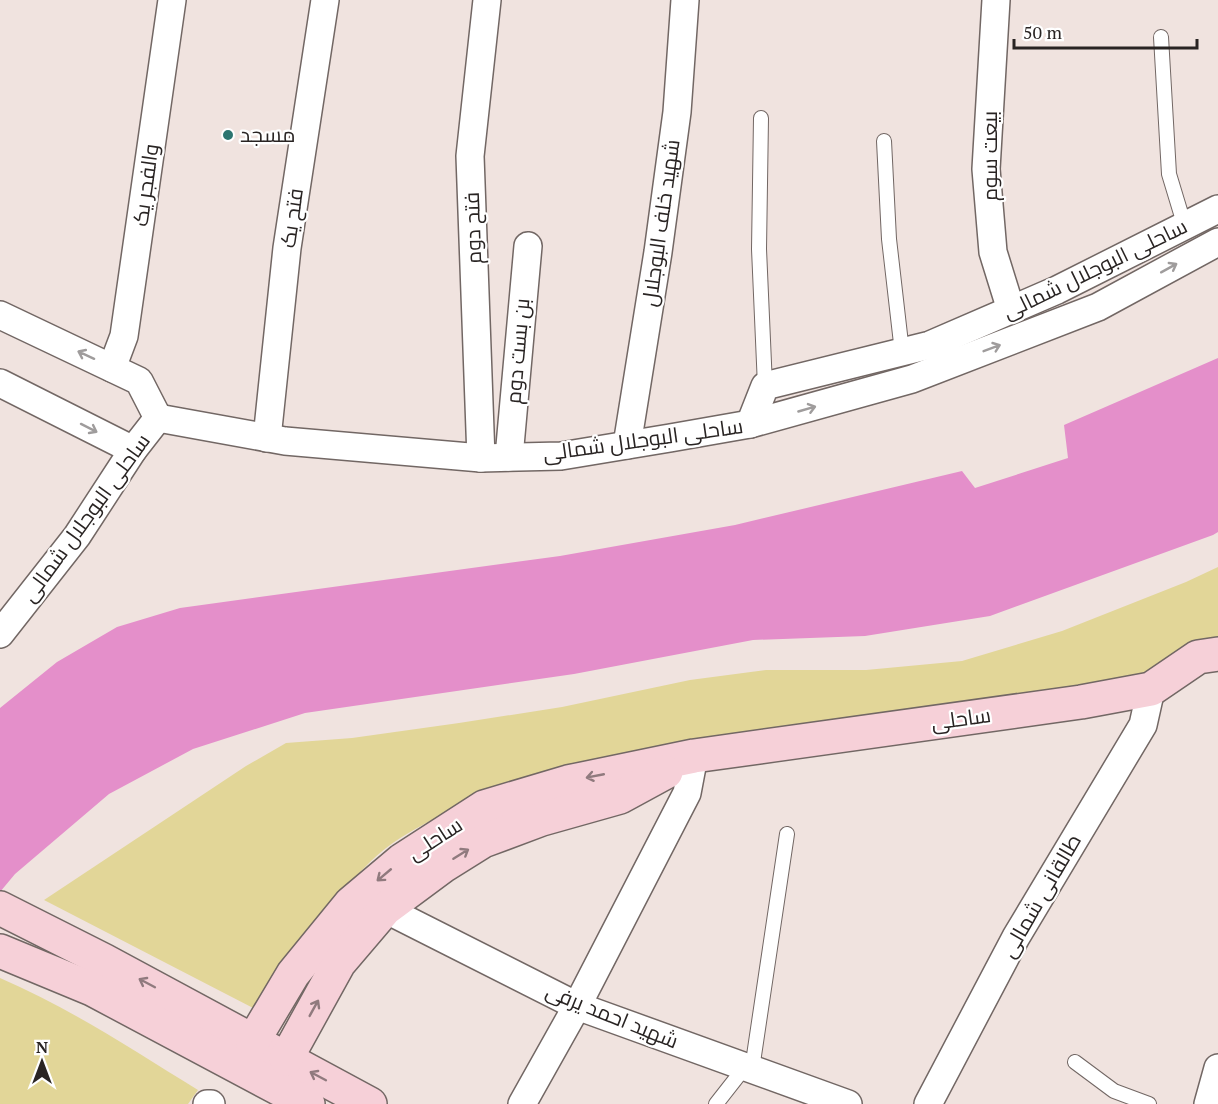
<svg xmlns="http://www.w3.org/2000/svg" width="1218" height="1104" font-family="'PT Serif',Cairo,serif">
	<rect width="100%" height="100%" fill="#f0e3df"/>
	<g fill="#e2d698">
		<path d="M1218 567V642L1138 678 476 797C441 816 400 833 371 861 327 904 293 961 257 1010L44 900 246 766 286 743 352 738 459 723 562 707 690 680 766 670H866L962 661 1062 631 1186 582Z"/>
		<path d="M0 978C70 1008 133 1050 198 1090L188 1104H0Z"/>
	</g>
	<path fill="#e48fca" d="M1218 358V532L1213 535 990 616 865 636 753 640 574 674 305 713 193 749 109 794 15 874 0 892V708L57 662 117 627 180 608 560 556 735 525 962 471 975 488 1068 458 1064 425Z"/>
	<g fill="none" stroke-linecap="round" stroke-linejoin="round">
		<g stroke="#726764" stroke-width="16">
			<g id="service">
				<path d="M1161 37 1169 174 1185 227"/>
				<path d="M761 118 759 249 765 386"/>
				<path d="M884 141 889 239 902 352"/>
				<path d="M1075 1062 1114 1091 1149 1104"/>
				<path d="M752 1069 787 834"/>
				<path d="M716 1104 745 1067"/>
			</g>
		</g>
		<g stroke="#726764" stroke-width="30">
			<g id="minor">
				<path d="M996 0 986 169 993 252 1011 310"/>
				<path d="M0 315 139 381 158 418"/>
				<path d="M112 368 124 336 172 0"/>
				<path d="M0 383 133 450"/>
				<path d="M158 418 285 441 481 458 561 456 670 438 750 424 912 379 1098 307 1218 242"/>
				<path d="M750 424 765 386 930 345 1057 290 1218 209"/>
				<path d="M267 438 287 248 325 0"/>
				<path d="M627 445 658 252 677 112 685 0"/>
				<path d="M509 457 528 246"/>
				<path d="M481 458 470 156 487 0"/>
				<path d="M0 634 77 536 133 450 158 418"/>
				<path d="M385 909 577 1006 848 1104"/>
				<path d="M207 1104H211"/>
				<path d="M522 1104 577 1006 687 793 694 756"/>
				<path d="M928 1104 1016 937 1143 725 1151 689"/>
				<path d="M1208 1104 1218 1068"/>
			</g>
		</g>
		<g stroke="#726764" stroke-width="36">
			<g id="secondary">
				<path d="M0 908 105 961 370 1104"/>
				<path d="M0 951 92 989 308 1104"/>
				<path d="M253 1041 293 974 351 903 402 860 484 807 568 782 694 756 1081 702 1151 689 1198 657 1218 654"/>
				<path d="M286 1059 339 963 385 909 443 866 483 841 542 819 620 797 666 772"/>
			</g>
		</g>
		<use href="#service" stroke="#fff" stroke-width="14"/>
		<use href="#minor" stroke="#fff" stroke-width="27"/>
		<use href="#secondary" stroke="#f6d0d8" stroke-width="33"/>
	</g>
	<defs><path id="oneway-shaft" d="M-6 0H5M1.5-3L5.5 0L1.5 3" fill="none" stroke-width="1.6" stroke-linecap="round" stroke-linejoin="round" transform="scale(1.5)"/></defs>
	<g stroke="#9f9c9c">
		<use href="#oneway-shaft" transform="translate(1169 268) rotate(-29)"/>
		<use href="#oneway-shaft" transform="translate(992 348) rotate(-21)"/>
		<use href="#oneway-shaft" transform="translate(86 355) rotate(-155)"/>
		<use href="#oneway-shaft" transform="translate(807 409) rotate(-16)"/>
		<use href="#oneway-shaft" transform="translate(89 428) rotate(27)"/>
	</g>
	<g stroke="#907a7e">
		<use href="#oneway-shaft" transform="translate(595 776) rotate(169)"/>
		<use href="#oneway-shaft" transform="translate(461 854) rotate(-32)"/>
		<use href="#oneway-shaft" transform="translate(384 875) rotate(140)"/>
		<use href="#oneway-shaft" transform="translate(147 983) rotate(-152)"/>
		<use href="#oneway-shaft" transform="translate(314 1008) rotate(-61)"/>
		<use href="#oneway-shaft" transform="translate(318 1076) rotate(-152)"/>
	</g>
	<circle fill="#2c7570" stroke="#fff" stroke-width="2" cx="228" cy="135" r="6"/>
	<g text-anchor="middle" stroke-width="4.5" stroke-linejoin="round" paint-order="stroke">
		<g font-size="21" fill="#292423" stroke="#fff" text-anchor="start">
			<text x="240" y="142">مسجد</text>
		</g>
		<g font-size="21" fill="#292423" stroke="#fff">
			<text transform="translate(990 156) rotate(-90)" y="7">بیعت سوم</text>
			<text transform="translate(146 185) rotate(-82)" y="7">والفجر یک</text>
			<text transform="translate(292 218) rotate(-82)" y="7">فتح یک</text>
			<text transform="translate(661 223) rotate(-82)" y="7">شهید خلف البوجلال</text>
			<text transform="translate(473 228) rotate(-92)" y="7">فتح دوم</text>
			<text transform="translate(1095 269) rotate(-26)" y="7">ساحلی البوجلال شمالی</text>
			<text transform="translate(518 351) rotate(-85)" y="7">بن بست دوم</text>
			<text transform="translate(643 440) rotate(-8)" y="7">ساحلی البوجلال شمالی</text>
			<text transform="translate(86 518) rotate(-54)" y="7">ساحلی البوجلال شمالی</text>
			<text transform="translate(961 719) rotate(-8)" y="7">ساحلی</text>
			<text transform="translate(435 839) rotate(-33)" y="7">ساحلی</text>
			<text transform="translate(1041 896) rotate(-60)" y="7">طالقانی شمالی</text>
			<text transform="translate(612 1016) rotate(22)" y="7">شهید احمد یرفی</text>
		</g>
	</g>
	<g transform="translate(42 1062)" stroke="#ffffff" stroke-width="4.5" paint-order="stroke">
	<path d="M0-4.5L10 22L0 15L-10 22Z" fill="#292423"/>
	<text y="-9" font-size="16" font-weight="bold" text-anchor="middle" fill="#292423">N</text>
	</g>
	<path d="M1014 39v9h183v-9" fill="none" stroke="#292423" stroke-width="3"/>
	<text x="1023" y="39" font-size="18" fill="#292423" stroke="#ffffff" stroke-width="4.5" paint-order="stroke">50 m</text>
</svg>
